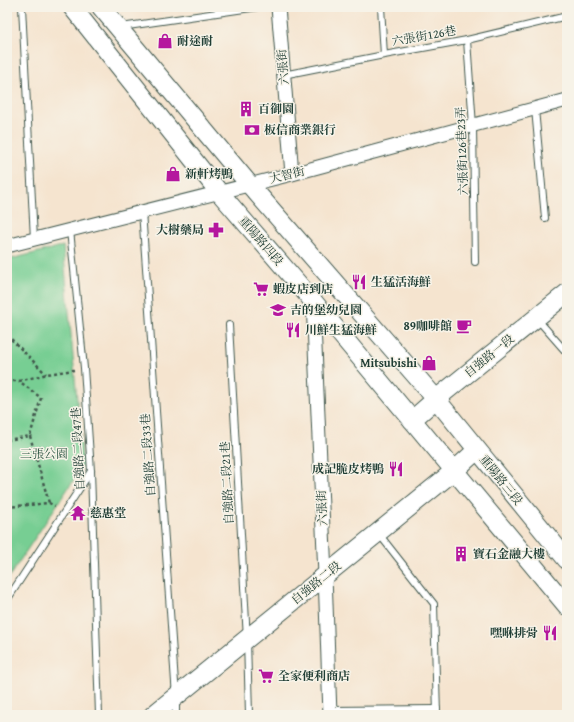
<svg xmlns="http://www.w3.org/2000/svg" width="574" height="722" font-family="'Gentium Book Plus','Noto Serif TC',serif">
	<rect width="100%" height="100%" fill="#f7f3e8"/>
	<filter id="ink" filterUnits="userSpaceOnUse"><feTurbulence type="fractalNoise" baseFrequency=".025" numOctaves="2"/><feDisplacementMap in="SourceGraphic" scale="8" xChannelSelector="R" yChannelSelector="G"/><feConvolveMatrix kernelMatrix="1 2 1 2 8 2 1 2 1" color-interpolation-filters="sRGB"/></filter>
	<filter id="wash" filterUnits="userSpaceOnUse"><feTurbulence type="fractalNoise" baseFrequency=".012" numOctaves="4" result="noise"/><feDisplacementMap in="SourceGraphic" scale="16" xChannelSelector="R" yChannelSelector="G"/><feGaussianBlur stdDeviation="0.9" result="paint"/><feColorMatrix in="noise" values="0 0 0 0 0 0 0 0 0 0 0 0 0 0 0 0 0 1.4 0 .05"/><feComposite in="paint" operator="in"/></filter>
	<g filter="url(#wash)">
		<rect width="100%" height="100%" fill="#f5e4cf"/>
		<path fill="#77ce93" stroke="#4b8664" d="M63 246 83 466 7 580V260Z"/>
	</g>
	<g filter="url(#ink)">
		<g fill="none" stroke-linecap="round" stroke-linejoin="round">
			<g stroke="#3f564b" stroke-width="8">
				<g id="lane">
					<path d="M22 7 34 239"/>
					<path d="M381 7 384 55"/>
					<path d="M121 27 258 7"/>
					<path d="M467 40 473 126 475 262"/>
					<path d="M283 75 384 55 467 40 567 16"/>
					<path d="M535 109 545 218"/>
					<path d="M142 211 176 697V715"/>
					<path d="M70 230 84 368 91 471 99 715"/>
					<path d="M538 320 567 353"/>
					<path d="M229 325 247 639 249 715"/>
					<path d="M379 534 434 604 437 715"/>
					<path d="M7 600 91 471"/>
					<path d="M330 710 437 709"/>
				</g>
			</g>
			<g stroke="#3f564b" stroke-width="15">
				<g id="street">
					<path d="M278 7 292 174"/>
					<path d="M7 246 292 174 567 100"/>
					<path d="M313 301 325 575 330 715"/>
				</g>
			</g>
			<g stroke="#3f564b" stroke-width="20">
				<g id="secondary">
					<path d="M72 7 219 192 313 301 567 606"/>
					<path d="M101 7 249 184 436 399 567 560"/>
					<path d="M412 420 436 399 567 293"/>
					<path d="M153 715 454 471 477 450"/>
				</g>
			</g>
			<g stroke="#3f564b" stroke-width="2.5" stroke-dasharray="3 3" stroke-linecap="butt">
				<path d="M7 335 46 374"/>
				<path d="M7 381H19L47 374 74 370"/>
				<path d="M30 436 49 503"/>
				<path d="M7 440 30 436 41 398 19 381"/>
				<path d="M7 507 49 503 55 506"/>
			</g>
			<use href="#lane" stroke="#fff" stroke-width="6"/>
			<use href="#street" stroke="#fff" stroke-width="13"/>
			<use href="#secondary" stroke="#fff" stroke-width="18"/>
		</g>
	</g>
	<defs>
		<g id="shop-bare" transform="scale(1.2)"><path d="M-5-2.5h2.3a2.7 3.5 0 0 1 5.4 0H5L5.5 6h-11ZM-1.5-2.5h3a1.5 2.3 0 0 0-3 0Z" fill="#b5179e" stroke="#f7f3e8" stroke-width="2.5" paint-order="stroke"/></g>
		<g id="building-bare" transform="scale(1.2)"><path d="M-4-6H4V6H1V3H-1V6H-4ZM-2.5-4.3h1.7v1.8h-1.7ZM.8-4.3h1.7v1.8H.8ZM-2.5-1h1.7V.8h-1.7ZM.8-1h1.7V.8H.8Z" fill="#b5179e" stroke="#f7f3e8" stroke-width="2.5" paint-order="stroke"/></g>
		<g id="bank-bare" transform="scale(1.2)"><path d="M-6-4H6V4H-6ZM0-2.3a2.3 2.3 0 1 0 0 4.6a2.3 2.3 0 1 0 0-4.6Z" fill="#b5179e" stroke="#f7f3e8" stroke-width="2.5" paint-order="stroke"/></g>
		<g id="pharmacy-bare" transform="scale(1.2)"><path d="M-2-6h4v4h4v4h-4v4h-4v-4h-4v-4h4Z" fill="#b5179e" stroke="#f7f3e8" stroke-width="2.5" paint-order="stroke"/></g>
		<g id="restaurant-bare" transform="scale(1.2)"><path d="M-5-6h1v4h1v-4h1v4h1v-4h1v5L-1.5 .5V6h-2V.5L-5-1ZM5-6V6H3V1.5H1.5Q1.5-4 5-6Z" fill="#b5179e" stroke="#f7f3e8" stroke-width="2.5" paint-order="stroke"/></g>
		<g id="supermarket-bare" transform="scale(1.2)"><path d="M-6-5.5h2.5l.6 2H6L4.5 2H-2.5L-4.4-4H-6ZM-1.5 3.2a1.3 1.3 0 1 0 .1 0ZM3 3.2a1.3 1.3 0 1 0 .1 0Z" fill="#b5179e" stroke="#f7f3e8" stroke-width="2.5" paint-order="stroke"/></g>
		<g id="school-bare" transform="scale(1.2)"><path d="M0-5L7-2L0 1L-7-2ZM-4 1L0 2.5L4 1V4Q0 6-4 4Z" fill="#b5179e" stroke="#f7f3e8" stroke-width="2.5" paint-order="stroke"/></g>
		<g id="cafe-bare" transform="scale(1.2)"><path d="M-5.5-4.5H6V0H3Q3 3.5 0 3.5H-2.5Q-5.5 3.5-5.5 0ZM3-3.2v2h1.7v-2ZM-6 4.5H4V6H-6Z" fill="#b5179e" stroke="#f7f3e8" stroke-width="2.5" paint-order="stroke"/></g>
		<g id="temple-bare" transform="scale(1.2)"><path d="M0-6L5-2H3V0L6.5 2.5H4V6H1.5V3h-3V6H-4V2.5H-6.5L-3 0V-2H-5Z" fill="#b5179e" stroke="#f7f3e8" stroke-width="2.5" paint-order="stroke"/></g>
	</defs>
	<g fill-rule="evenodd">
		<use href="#shop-bare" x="165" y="41"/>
		<use href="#building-bare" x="246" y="109"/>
		<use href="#bank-bare" x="252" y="130"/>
		<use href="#shop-bare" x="173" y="174"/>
		<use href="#pharmacy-bare" x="216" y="230"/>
		<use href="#restaurant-bare" x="359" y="282"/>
		<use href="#supermarket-bare" x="261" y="289"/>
		<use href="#school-bare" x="278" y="310"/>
		<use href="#cafe-bare" x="464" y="326"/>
		<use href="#restaurant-bare" x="293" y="330"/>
		<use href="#shop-bare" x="429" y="363"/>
		<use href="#restaurant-bare" x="396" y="469"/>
		<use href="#temple-bare" x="78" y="513"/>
		<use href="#building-bare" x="461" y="554"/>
		<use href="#restaurant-bare" x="550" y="633"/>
		<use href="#supermarket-bare" x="266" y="676"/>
	</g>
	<g text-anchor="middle" stroke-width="3" stroke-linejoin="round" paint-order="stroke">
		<g font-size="12" fill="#1f3d34" stroke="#f7f3e8">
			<text transform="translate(424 36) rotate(-10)" y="4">六張街126巷</text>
			<text transform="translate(283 67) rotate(-95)" y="4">六張街</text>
			<text transform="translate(462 151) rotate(-92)" y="4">六張街126巷23弄</text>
			<text transform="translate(287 175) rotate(-14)" y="4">大智街</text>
			<text transform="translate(261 241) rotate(49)" y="4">重陽路四段</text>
			<text transform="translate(489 356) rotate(-39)" y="4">自強路一段</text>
			<text transform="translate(78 449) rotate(-93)" y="4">自強路二段47巷</text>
			<text transform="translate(148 455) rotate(-94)" y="4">自強路二段33巷</text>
			<text transform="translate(501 480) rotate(51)" y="4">重陽路三段</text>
			<text transform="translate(227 483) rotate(-93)" y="4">自強路二段21巷</text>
			<text transform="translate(322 508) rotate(-93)" y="4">六張街</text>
			<text transform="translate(316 583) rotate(-39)" y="4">自強路二段</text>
		</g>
		<g font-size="12" font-weight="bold" fill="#1f3d34" stroke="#f7f3e8" text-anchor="start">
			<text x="177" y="45">耐途耐</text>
			<text x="258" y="113">百御園</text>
			<text x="264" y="134">板信商業銀行</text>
			<text x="185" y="178">新軒烤鴨</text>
			<text x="204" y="234" text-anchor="end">大樹藥局</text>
			<text x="371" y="286">生猛活海鮮</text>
			<text x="273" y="293">蝦皮店到店</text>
			<text x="290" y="314">吉的堡幼兒園</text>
			<text x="452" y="330" text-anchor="end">89咖啡館</text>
			<text x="305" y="334">川鮮生猛海鮮</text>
			<text x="417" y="367" text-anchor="end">Mitsubishi</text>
			<text x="384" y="473" text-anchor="end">成記脆皮烤鴨</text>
			<text x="90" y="517">慈惠堂</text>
			<text x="473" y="558">寶石金融大樓</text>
			<text x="538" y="637" text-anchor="end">嘿咻排骨</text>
			<text x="278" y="680">全家便利商店</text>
		</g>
		<g font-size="12" fill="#315a47" stroke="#f7f3e8">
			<text x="44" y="458">三張公園</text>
		</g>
	</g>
	<rect width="574" height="722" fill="none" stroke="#f7f3e8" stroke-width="24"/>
</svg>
